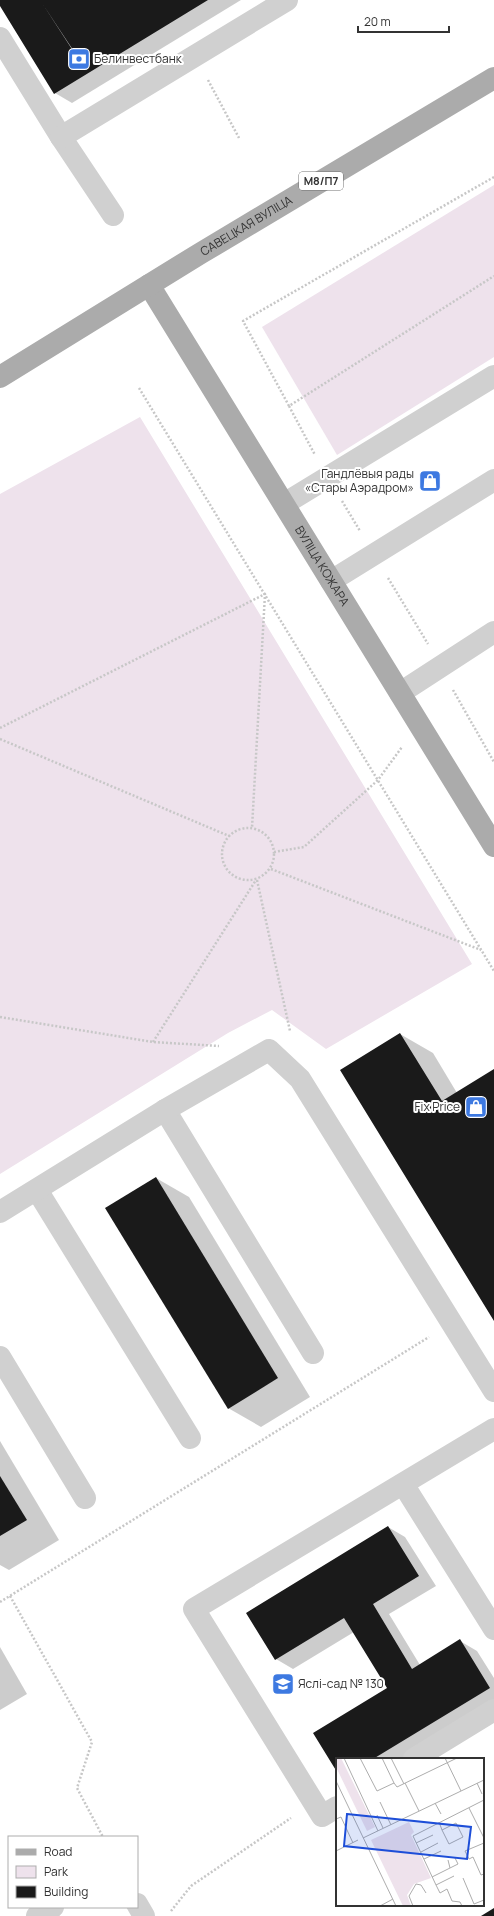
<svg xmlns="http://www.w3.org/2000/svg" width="494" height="1916" font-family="Manrope,sans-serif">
	<rect width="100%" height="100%" fill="#fff"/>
	<g fill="#eee2ec">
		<path d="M494 185V357L337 455 262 327Z"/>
		<path d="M140 417 472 964 326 1049 272 1010 228 1033 0 1174V494Z"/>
	</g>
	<g fill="#0003">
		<path d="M0 0H241L72 103 55 93 0 4Z"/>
		<path d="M400 1034 433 1053 457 1093 494 1070V1319Z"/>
		<path d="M156 1178 189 1197 310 1397 261 1427 228 1408Z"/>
		<path d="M0 1441 59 1540 9 1570 0 1565Z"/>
		<path d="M388 1527 405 1537 436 1586 389 1614 420 1665 460 1641 477 1651 494 1678V1705L406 1759H337V1770L315 1733 389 1688 354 1632 293 1669 276 1659Z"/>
		<path d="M0 1647 27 1694 0 1710Z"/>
	</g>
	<g fill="#1a1a1a" fill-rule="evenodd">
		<path d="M0 0H208L54 94 0 6ZM42 3 79 59 84 57 79 60Z"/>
		<path d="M400 1033 442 1101 494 1069V1321L340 1070Z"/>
		<path d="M156 1177 278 1378 228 1409 105 1208Z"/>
		<path d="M0 1476 27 1520 0 1536Z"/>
		<path d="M388 1526 419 1576 373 1604 412 1669 460 1639 490 1688 373 1759H337V1772L313 1733 387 1688 344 1618 275 1660 246 1613Z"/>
		<path d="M494 1908V1916H481Z"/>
	</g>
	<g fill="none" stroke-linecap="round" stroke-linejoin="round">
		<g stroke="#c7c7c7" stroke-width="2.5" stroke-dasharray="2 2" stroke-linecap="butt">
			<path d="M208 80 239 138"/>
			<path d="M494 177 243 321 289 406 494 276"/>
			<path d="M139 388 494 971"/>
			<path d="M289 406 315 455"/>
			<path d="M342 501 360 531"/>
			<path d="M388 578 428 644"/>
			<path d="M453 690 494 762"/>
			<path d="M0 728 265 594 252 828"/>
			<path d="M0 739 229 836"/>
			<circle cx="248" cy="854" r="26"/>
			<path d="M274 852 304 847 378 780 402 747"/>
			<path d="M271 869 481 950"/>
			<path d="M257 880 290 1031"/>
			<path d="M0 1017 153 1042 219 1046"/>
			<path d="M153 1042 256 880"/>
			<path d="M10 1596 92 1742 77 1788 103 1837"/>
			<path d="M0 1602 429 1337"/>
			<path d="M171 1911 191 1886 291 1818"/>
		</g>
		<g stroke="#d0d0d0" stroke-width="22">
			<path d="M0 38 61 137 113 215"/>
			<path d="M61 137 287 0"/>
			<path d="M284 504 494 376"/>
			<path d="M331 581 494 480"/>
			<path d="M400 693 494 632"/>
			<path d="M165 1110 313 1353"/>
			<path d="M37 1190 190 1438"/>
			<path d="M0 1212 165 1110 269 1050 300 1079 494 1391"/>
			<path d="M0 1357 85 1498"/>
			<path d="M403 1484 494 1629"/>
			<path d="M414 1759 494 1710"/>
			<path d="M337 1807 322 1816 194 1609 494 1429"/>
			<path d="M137 1904 144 1916"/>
			<path d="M37 1916 53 1907"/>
		</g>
		<g stroke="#ababab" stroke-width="22">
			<path id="s1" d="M149 285 494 846"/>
			<path id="s2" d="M0 377 201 253 494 78"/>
		</g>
	</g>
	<defs>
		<g id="bank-square" transform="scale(1.15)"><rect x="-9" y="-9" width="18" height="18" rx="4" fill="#3d79e1" stroke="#fff"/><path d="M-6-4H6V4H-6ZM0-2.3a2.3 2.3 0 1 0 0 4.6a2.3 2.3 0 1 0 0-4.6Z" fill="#fff"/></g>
		<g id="shop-square" transform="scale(1.15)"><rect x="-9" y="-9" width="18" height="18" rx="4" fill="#3d79e1" stroke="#fff"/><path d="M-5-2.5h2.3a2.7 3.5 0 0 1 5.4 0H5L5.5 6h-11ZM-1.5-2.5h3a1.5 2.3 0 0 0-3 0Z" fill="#fff"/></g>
		<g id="school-square" transform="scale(1.15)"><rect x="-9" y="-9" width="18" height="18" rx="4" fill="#3d79e1" stroke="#fff"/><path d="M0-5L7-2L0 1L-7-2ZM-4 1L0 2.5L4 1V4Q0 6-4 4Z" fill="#fff"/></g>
	</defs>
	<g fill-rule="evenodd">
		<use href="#bank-square" x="79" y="59"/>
		<use href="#shop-square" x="430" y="481"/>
		<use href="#shop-square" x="476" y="1107"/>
		<use href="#school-square" x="283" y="1684"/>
	</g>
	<g text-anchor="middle" stroke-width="4" stroke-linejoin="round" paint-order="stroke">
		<rect fill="#fff" stroke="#707070" stroke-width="1" x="299" y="172" width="44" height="18" rx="3"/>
		<g font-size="11" font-weight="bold" fill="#333">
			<text x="321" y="185">М8/П7</text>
		</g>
		<g font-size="12" fill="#333" stroke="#fff" text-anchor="start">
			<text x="94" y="63">Белинвестбанк</text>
			<text x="414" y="478" text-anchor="end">Гандлёвыя рады<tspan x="414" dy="14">«Стары Аэрадром»</tspan></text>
			<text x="460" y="1111" text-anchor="end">Fix Price</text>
			<text x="298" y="1688">Яслі-сад № 130</text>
		</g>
		<g font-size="12" fill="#333" stroke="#fff">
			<text dy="4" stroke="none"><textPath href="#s2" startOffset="289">САВЕЦКАЯ ВУЛІЦА</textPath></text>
			<text dy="4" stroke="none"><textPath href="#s1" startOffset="330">ВУЛІЦА КОЖАРА</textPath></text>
		</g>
	</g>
	<g transform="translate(336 1758)">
		<rect width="148" height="148" fill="#fff"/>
		<path d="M0 0H5L39 69 31 73 0 9ZM73 64 78 74 75 77 95 120 78 126 71 137 75 148H67L35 82Z" fill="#eee2ec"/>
		<path fill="none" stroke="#adadad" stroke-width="1" d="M8 0 42 73M24 0 41 33 58 25 61 29 121 0M46 0 58 25M55 0 68 26M109 0 125 33M0 23 60 148M69 25 83 53M141 25 146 36M44 44 55 67M99 45 105 56M133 50 148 80M41 57 47 70M0 61 5 59 17 85M103 64 106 72 113 86 127 79 120 65 106 72M27 80 148 22M80 85 97 77M148 85 129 93 133 101 137 99 145 117 148 116M0 93 22 82M85 94 102 85M88 101 105 93M112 102 114 110 122 106 119 100M118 118 100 127 77 78 148 42M96 119 114 110M127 120 138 146 148 142M100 127 104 135 111 131 116 143 124 144 126 148M44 148 57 141M77 148 73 138 80 126 85 127 90 135"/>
		<path fill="#1d4ed8" fill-opacity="0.15" stroke="#1d4ed8" stroke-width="2" d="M11 56 135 69 131 101 8 88Z"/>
		<rect width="148" height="148" fill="none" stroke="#333" stroke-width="2"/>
	</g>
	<rect x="8" y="1836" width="130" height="72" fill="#ffffff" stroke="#adadad"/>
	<rect x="16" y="1849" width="20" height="6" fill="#ababab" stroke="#adadad"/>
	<text x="44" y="1856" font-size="12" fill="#333333">Road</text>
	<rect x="16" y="1866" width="20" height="12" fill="#eee2ec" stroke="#adadad"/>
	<text x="44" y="1876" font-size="12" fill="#333333">Park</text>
	<rect x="16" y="1886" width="20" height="12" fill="#1a1a1a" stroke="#adadad"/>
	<text x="44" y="1896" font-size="12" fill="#333333">Building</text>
	<path d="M358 26v6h91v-6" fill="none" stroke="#333333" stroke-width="2"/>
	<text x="364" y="26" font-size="12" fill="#333333" stroke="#ffffff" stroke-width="3" paint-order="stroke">20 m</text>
</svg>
